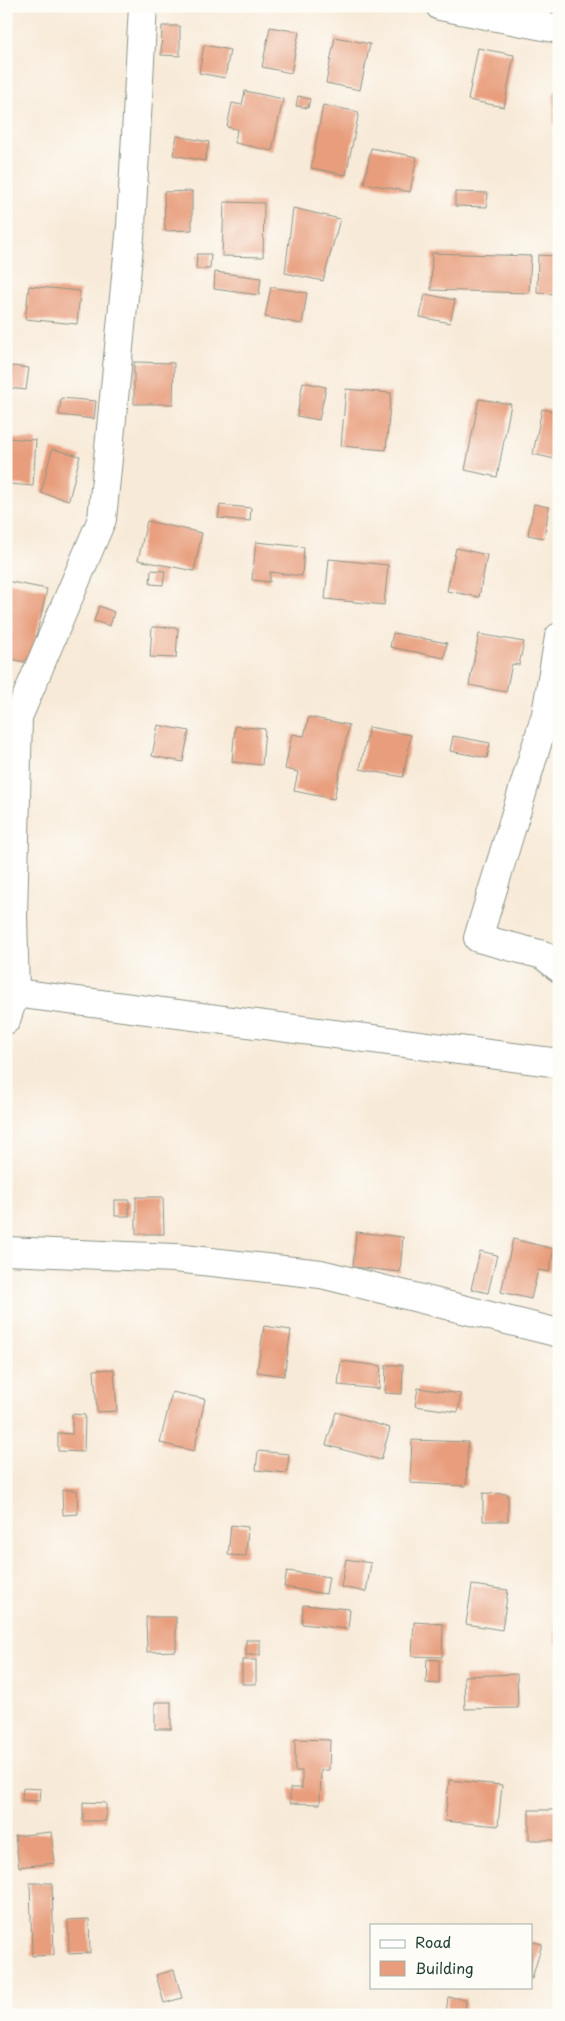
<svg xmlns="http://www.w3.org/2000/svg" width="565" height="2021" font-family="'Playpen Sans',sans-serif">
	<rect width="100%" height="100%" fill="#fdfcf7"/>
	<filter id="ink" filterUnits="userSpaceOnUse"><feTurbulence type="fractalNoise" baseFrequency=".02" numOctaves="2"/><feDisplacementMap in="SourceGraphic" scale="10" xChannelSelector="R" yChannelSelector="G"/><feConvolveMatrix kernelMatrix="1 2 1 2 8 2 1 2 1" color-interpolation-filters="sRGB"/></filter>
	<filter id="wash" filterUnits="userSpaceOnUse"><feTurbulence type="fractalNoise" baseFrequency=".0096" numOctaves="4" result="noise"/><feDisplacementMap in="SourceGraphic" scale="20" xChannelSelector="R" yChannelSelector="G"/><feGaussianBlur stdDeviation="1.12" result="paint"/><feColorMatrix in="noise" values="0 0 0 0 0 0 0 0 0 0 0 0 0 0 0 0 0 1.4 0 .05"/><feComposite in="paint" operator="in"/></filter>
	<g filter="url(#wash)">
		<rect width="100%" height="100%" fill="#f8ead8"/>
		<g id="blocks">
			<g fill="#e89d7c">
				<path d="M162 26H180V56L161 55Z"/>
				<path d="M270 27 299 32 291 73 262 67Z"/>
				<path d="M335 37 370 44 360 90 326 83Z"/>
				<path d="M204 45 230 50 225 78 199 73Z"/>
				<path d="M478 48 514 55 504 107 468 100Z"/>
				<path d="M245 91 283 99 272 151 235 143 237 129 227 127 232 103 242 105Z"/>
				<path d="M553 93H559V124L554 125Z"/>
				<path d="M298 96 310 99 308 108 296 106Z"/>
				<path d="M323 105 359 112 346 175 311 168Z"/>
				<path d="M177 136 209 142 205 161 173 155Z"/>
				<path d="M371 148 417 157 410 192 364 183Z"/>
				<path d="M192 191V230L165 231 164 192Z"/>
				<path d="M455 192 488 193 487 207 455 206Z"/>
				<path d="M224 202 264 203 263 257 222 256Z"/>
				<path d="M293 208 340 219 323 281 285 273Z"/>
				<path d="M432 253 531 256 529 293 431 290Z"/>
				<path d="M197 254H211L210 269H196Z"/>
				<path d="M538 255 556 256 555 294 537 293Z"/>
				<path d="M215 272 261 278 259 295 214 289Z"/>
				<path d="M29 286 80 291 77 324 25 319Z"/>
				<path d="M271 287 307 293 302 324 265 317Z"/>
				<path d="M425 294 455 300 450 323 420 317Z"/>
				<path d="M134 362 174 363 173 404H134Z"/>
				<path d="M12 366 29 368 26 390 10 388Z"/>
				<path d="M303 382 326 387 319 420 297 416Z"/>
				<path d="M346 389 391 393 386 450 341 446Z"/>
				<path d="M61 398 96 401 94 419 59 415Z"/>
				<path d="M479 399 511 404 497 477 465 470Z"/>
				<path d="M542 409 559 412V460L533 454Z"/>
				<path d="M6 438 36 440 33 486 9 484 10 477H6Z"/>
				<path d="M52 449 80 456 69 500 41 493Z"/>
				<path d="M534 504 549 507 544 538 528 535Z"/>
				<path d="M220 505 251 508 250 521 218 518Z"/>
				<path d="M147 521 202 533 194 571 138 560Z"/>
				<path d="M256 542 304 547 302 576 270 572V582L252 580Z"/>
				<path d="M456 548 487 555 479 597 447 591Z"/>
				<path d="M329 559 388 565 384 605 325 599Z"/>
				<path d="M151 570 165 571 163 585 150 584Z"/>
				<path d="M6 581 47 589 30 663 6 658Z"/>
				<path d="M99 606 114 612 110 626 94 621Z"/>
				<path d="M152 627 178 628 176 658 150 657Z"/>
				<path d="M393 633 447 643 444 658 390 647Z"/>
				<path d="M479 634 524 642 519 665 512 664 506 692 469 685Z"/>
				<path d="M309 717 349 725 334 799 294 791 298 772 285 769 292 734 304 736Z"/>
				<path d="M158 725 189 731 183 762 152 756Z"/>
				<path d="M235 726 265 729 262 765 232 762Z"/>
				<path d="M369 727 411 735 403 777 360 769Z"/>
				<path d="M453 736 490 743 487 758 450 751Z"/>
				<path d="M136 1197H163L164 1234H136Z"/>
				<rect x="115" y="1200" width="14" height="16"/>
				<path d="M356 1232 403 1237 400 1272 353 1267Z"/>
				<path d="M513 1239 554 1249 549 1272 538 1270 531 1299 501 1292Z"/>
				<path d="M480 1251 497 1255 488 1293 471 1289Z"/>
				<path d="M264 1326 291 1330 284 1376 257 1372Z"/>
				<path d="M341 1361 381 1366 379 1389 338 1385Z"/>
				<path d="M386 1365H403L402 1394 385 1393Z"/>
				<path d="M114 1369 117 1411 97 1412 94 1370Z"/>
				<path d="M418 1388 461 1394 458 1412 415 1406Z"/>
				<path d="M172 1392 205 1399 194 1451 160 1443Z"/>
				<path d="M336 1412 390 1428 381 1460 326 1445Z"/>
				<path d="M72 1414 85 1415 84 1452 58 1451V1433L72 1434Z"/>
				<path d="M412 1440 468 1442 466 1486 410 1483Z"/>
				<path d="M258 1451 289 1454 287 1473 256 1470Z"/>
				<path d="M62 1490H77L78 1514 63 1515Z"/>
				<path d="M483 1493 508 1494V1521H483Z"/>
				<path d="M231 1525 248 1527 246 1556 228 1555Z"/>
				<path d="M346 1559 371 1563 366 1592 341 1587Z"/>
				<path d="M287 1571 329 1577 326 1594 284 1587Z"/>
				<path d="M472 1585 508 1590 502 1630 466 1624Z"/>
				<path d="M303 1605 350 1609 348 1629 302 1624Z"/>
				<path d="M556 1605H559V1644H555Z"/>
				<path d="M146 1617H176V1651L147 1652Z"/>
				<path d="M414 1622 443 1624 442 1657 412 1656Z"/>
				<rect x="246" y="1640" width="14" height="15"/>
				<path d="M427 1659 439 1660V1684L426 1683Z"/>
				<rect x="242" y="1660" width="14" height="24"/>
				<path d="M517 1674 518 1708 465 1709 464 1676Z"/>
				<rect x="155" y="1702" width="16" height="27"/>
				<path d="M295 1739 330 1740 329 1770H321L320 1804 290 1803V1788H302V1771H295Z"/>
				<path d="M449 1780 502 1785 498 1826 445 1821Z"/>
				<path d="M23 1788 41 1789 40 1801 22 1800Z"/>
				<path d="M83 1802 106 1803V1821H83Z"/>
				<rect x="529" y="1810" width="30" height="30"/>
				<path d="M51 1832 55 1863 19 1867 15 1836Z"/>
				<path d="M30 1883H52L54 1955 32 1956Z"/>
				<path d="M89 1919 90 1953 69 1954 68 1920Z"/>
				<path d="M531 1941 542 1944 532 1979H531Z"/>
				<path d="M174 1970 182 1998 164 2003 156 1975Z"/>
				<path d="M448 1997 466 1999 465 2015H446Z"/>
			</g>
		</g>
	</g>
	<g filter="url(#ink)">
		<use href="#blocks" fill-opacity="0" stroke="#8c9486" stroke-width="1"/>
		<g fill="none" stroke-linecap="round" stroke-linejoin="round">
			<g stroke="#8c9486" stroke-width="30">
				<g id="minor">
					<path d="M440 6 559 29"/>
					<path d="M559 637 546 714 478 938 543 955 559 968"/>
					<path d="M6 731 18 717 102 519 131 226 143 6"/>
					<path d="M15 993 559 1063"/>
					<path d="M6 1020 15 993 13 915 18 717"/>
					<path d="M6 1251 175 1258 321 1274 559 1333"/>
				</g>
			</g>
			<use href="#minor" stroke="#fff" stroke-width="28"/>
		</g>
	</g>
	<rect width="565" height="2021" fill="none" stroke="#fdfcf7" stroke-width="25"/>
	<rect x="370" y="1924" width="162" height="65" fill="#fdfcf7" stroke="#a4b0a9"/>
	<rect x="380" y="1940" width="25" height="8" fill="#ffffff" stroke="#a4b0a9"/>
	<text x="415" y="1948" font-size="15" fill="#1f3d34">Road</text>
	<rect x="380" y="1961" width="25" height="15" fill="#e89d7c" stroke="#a4b0a9"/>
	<text x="415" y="1974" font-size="15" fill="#1f3d34">Building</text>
</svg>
